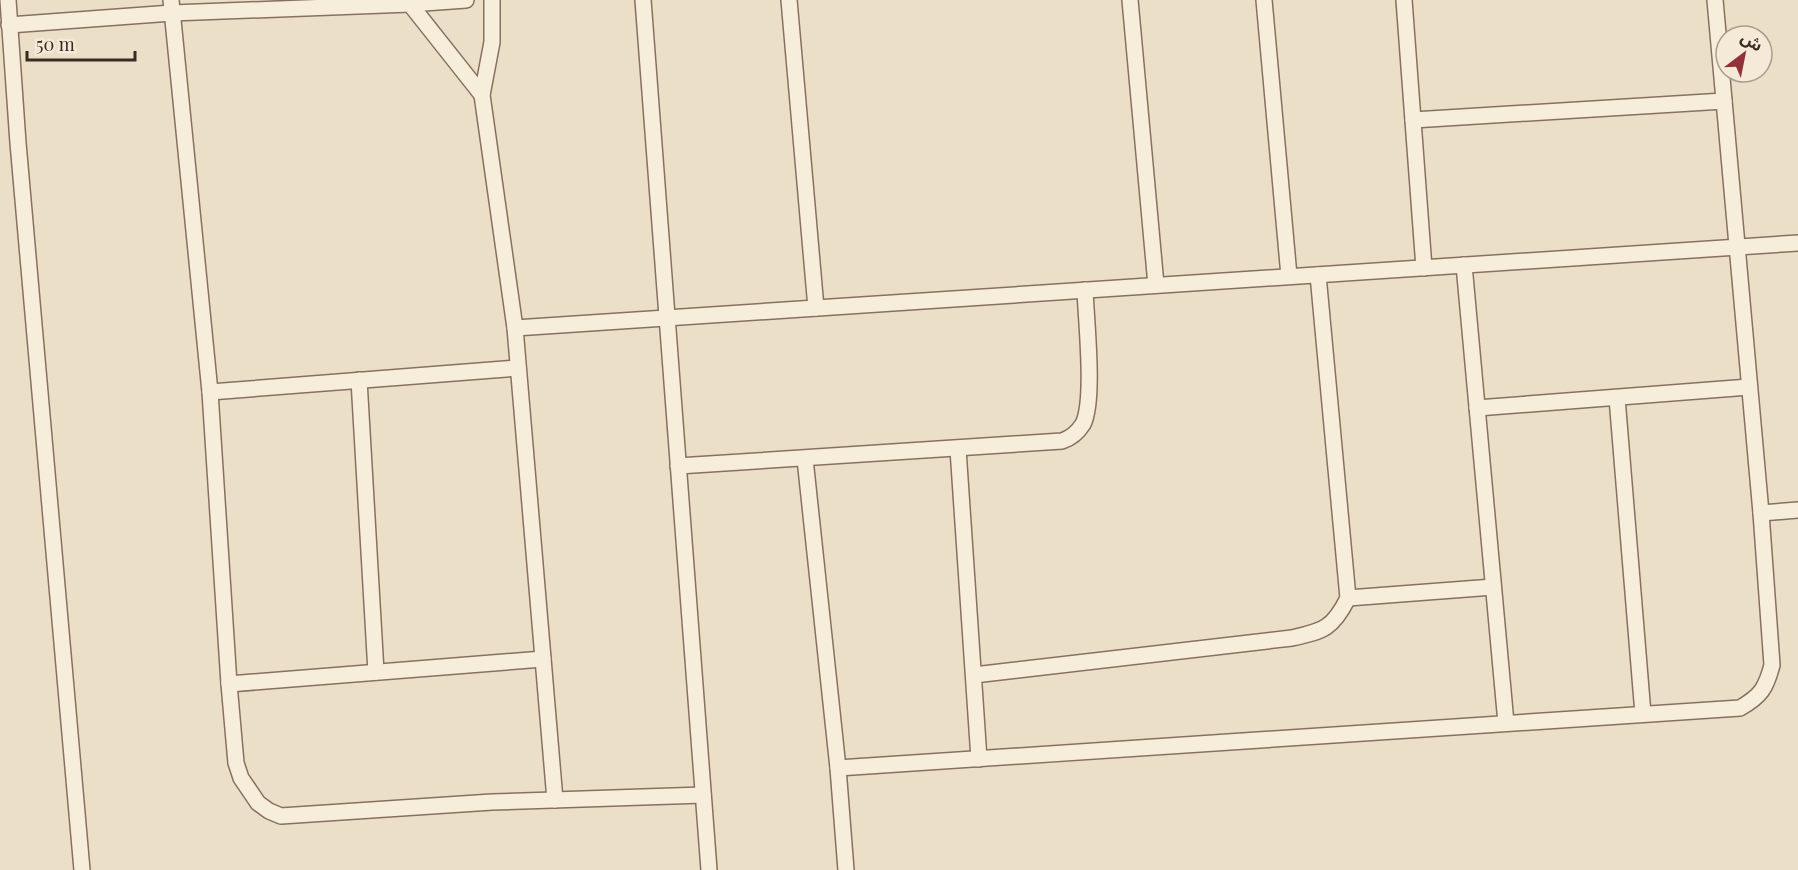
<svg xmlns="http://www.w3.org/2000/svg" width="1798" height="870" font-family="'Playfair Display','Noto Sans Arabic',serif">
	<rect width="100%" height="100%" fill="#ecdfc8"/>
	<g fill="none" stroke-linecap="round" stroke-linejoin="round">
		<g stroke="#87715e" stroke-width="18">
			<g id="minor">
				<path d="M8 0 18 143 82 870"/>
				<path d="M171 0 210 392 229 684 236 763 241 778 258 803 269 811 281 816 492 802 703 795"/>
				<path d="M492 0V42L482 95 515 328 555 800"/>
				<path d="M643 0 709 870"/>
				<path d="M789 0 816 308"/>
				<path d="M1130 0 1156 285"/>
				<path d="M1264 0 1289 276"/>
				<path d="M1404 0 1424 268"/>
				<path d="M410 4 482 95"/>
				<path d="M9 25 172 13 410 4 466 0"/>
				<path d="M1413 120 1724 101"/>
				<path d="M1464 265 1506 723"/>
				<path d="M515 328 1798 243"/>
				<path d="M359 380 376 672"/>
				<path d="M210 392 518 368"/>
				<path d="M1617 398 1643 714"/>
				<path d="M1477 408 1749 387"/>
				<path d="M958 449 979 759"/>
				<path d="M805 459 838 768 846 870"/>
				<path d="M678 466 1062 441C1071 438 1078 432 1083 424 1095 400 1086 320 1085 290"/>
				<path d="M1761 513 1798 510"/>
				<path d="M1348 598 1493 587"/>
				<path d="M974 675 1292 638C1324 631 1333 628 1348 598L1318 275"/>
				<path d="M229 684 543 659"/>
				<path d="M838 768 1740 708C1761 696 1766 688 1772 665L1761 513 1715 0"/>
			</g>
		</g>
		<use href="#minor" stroke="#f7eddb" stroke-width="15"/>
	</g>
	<g transform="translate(1744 54) rotate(32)"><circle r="28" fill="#f4ead7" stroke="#a99e8e" stroke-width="1.5"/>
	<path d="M0-4.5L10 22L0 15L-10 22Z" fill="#933138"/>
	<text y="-9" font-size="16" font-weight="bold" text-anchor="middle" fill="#392b21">ش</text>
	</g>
	<path d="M27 51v9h108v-9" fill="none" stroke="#392b21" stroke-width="3"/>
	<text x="36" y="51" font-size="18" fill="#392b21" stroke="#f4ead7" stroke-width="4.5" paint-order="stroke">50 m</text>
</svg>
